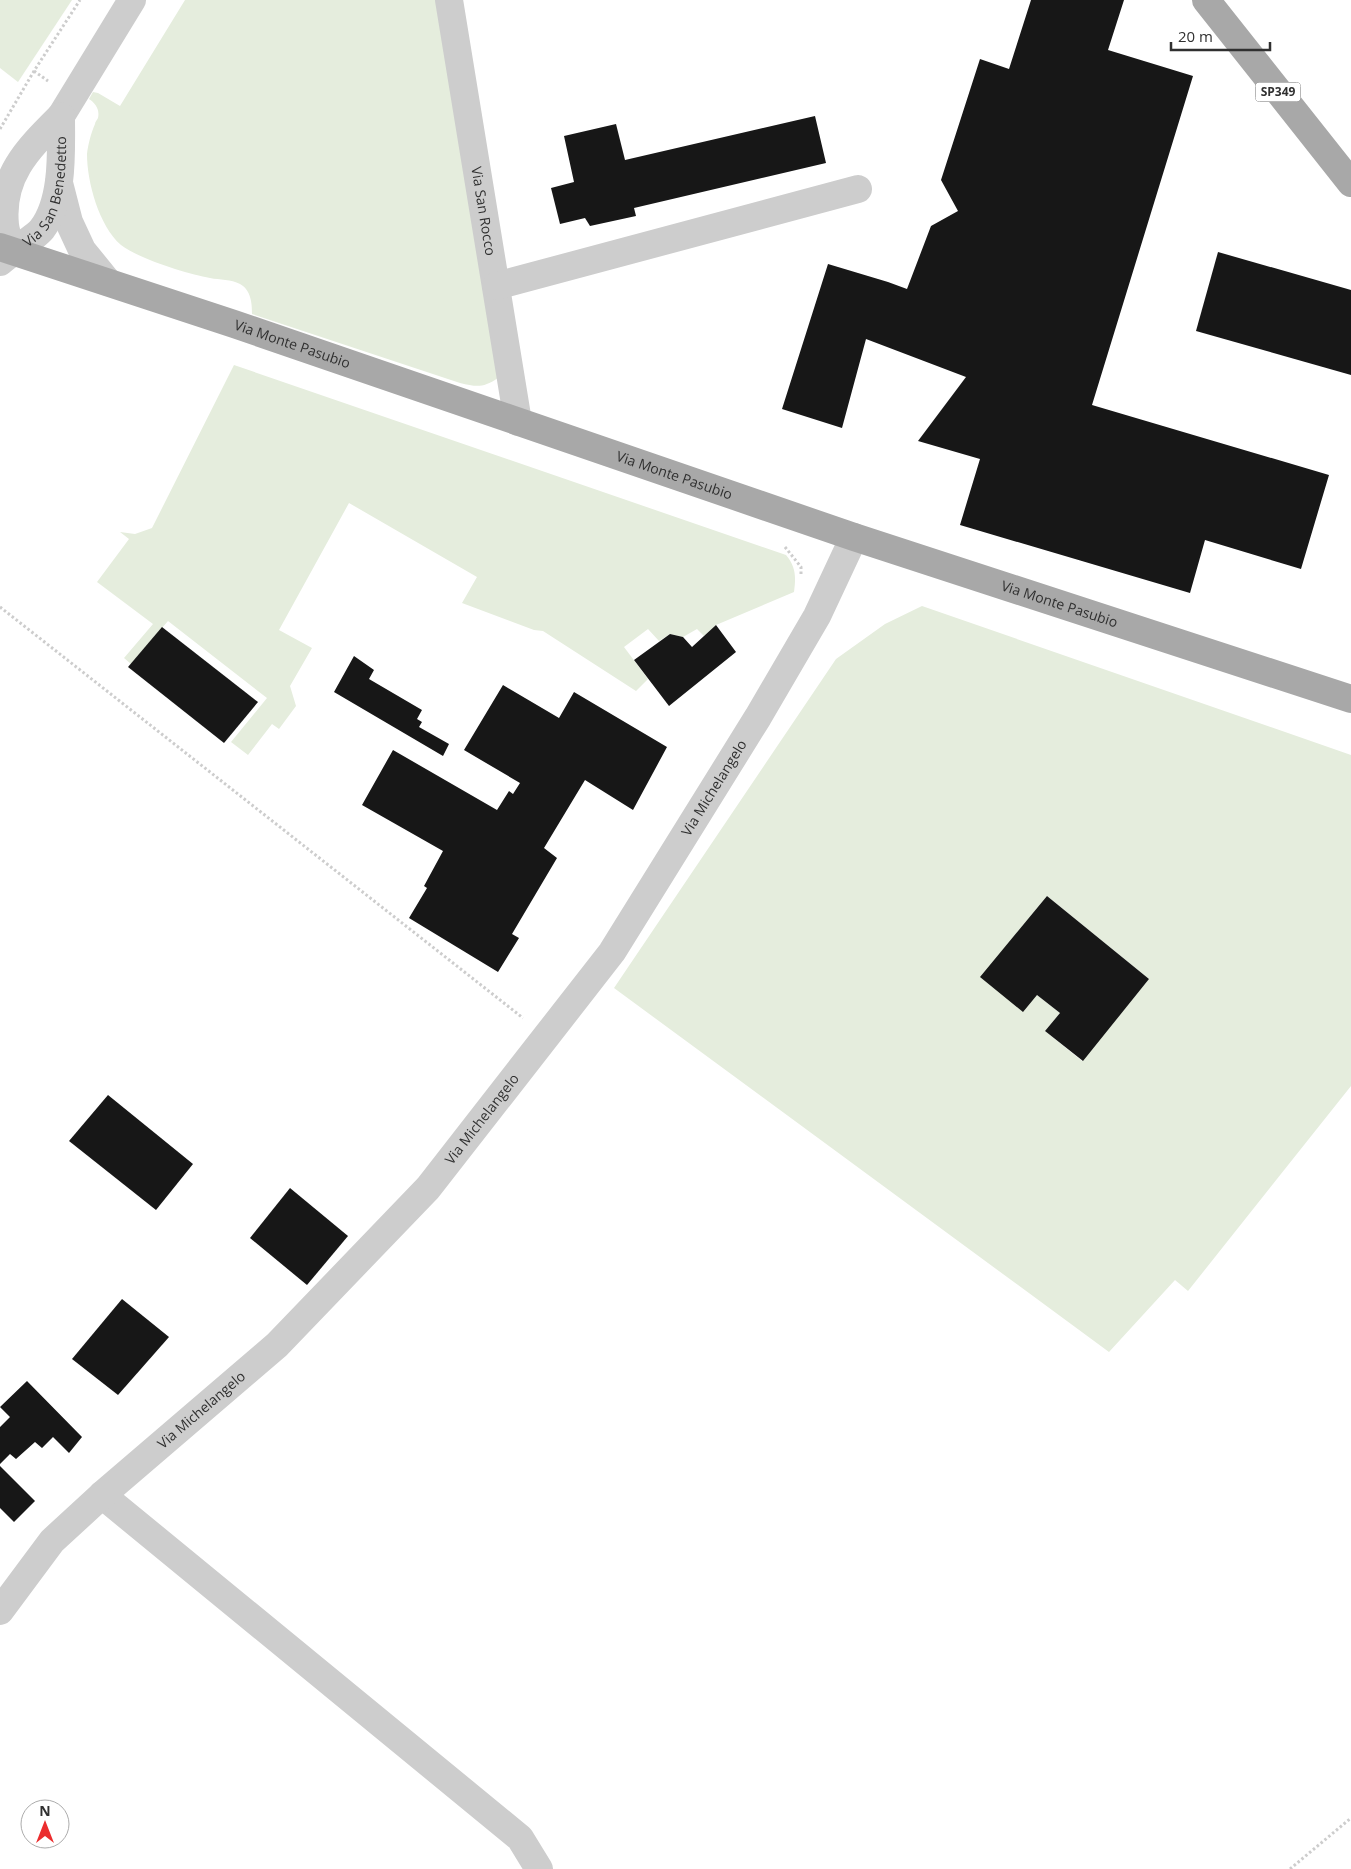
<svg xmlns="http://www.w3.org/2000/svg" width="1351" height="1869" font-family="'Open Sans',sans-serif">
	<rect width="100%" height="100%" fill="#fff"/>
	<g fill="#e5eddd" fill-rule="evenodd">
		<path d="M0 0H72L18 82 0 68Z"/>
		<path d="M185 0H436L498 378C483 388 477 387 460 383L252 314C252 303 251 290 240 284 231 279 220 280 210 278 188 274 139 259 121 245 99 226 87 182 87 154 88 145 91 133 95 124 95 122 97 120 98 118 100 109 95 103 89 99L93 92 98 93 120 106Z"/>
		<path d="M234 365 786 555C796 567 796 577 794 592L716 625 704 636 697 629 683 637 670 634 659 641 648 629 624 647 648 679 636 691 543 631 534 630 462 603 477 577 349 503 279 630 312 648 290 686 296 706 279 729 272 724 248 755 231 742 267 698 168 621 131 664 124 658 153 624 97 582 129 539 120 532 135 534 152 528Z"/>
		<path d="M922 606 1351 755V1086L1188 1291 1175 1280 1109 1352 614 988 836 659 885 624ZM1047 896 1149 979 1082 1061 1045 1031 1060 1013 1037 995 981 977Z"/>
	</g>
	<g fill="#171717">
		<path d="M1031 0H1124L1108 50 1193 76 1092 405 1329 475 1301 569 1205 540 1190 593 960 525 980 459 918 441 966 377 866 339 842 428 782 409 828 264 888 282 907 289 931 226 958 211 941 180 980 59 1009 69Z"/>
		<path d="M815 116 826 163 634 208 636 216 590 226 585 218 560 224 551 188 574 182 564 136 616 124 625 160Z"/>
		<path d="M1218 252 1351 290V375L1196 331Z"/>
		<path d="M716 625 736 652 669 706 634 660 670 634 683 637 692 647Z"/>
		<path d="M162 627 258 702 224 743 128 667Z"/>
		<path d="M354 656 374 670 369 679 422 710 417 719 422 722 419 727 449 744 443 756 334 692Z"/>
		<path d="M503 685 559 718 574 692 667 747 633 810 585 780 544 848 557 858 512 934 519 938 498 972 409 918 427 888 424 886 443 851 362 805 393 750 497 810 509 791 513 794 520 783 464 750Z"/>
		<path d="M1047 896 1149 979 1083 1061 1045 1031 1060 1013 1037 995 1023 1012 980 977Z"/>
		<path d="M108 1095 193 1164 156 1210 69 1141Z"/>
		<path d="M290 1188 348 1236 307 1285 250 1238Z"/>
		<path d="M122 1299 169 1337 118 1395 72 1359Z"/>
		<path d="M27 1381 82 1437 69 1453 53 1437 42 1448 35 1442 16 1459 10 1454 0 1464V1427L10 1417 0 1407Z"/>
		<path d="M0 1466 35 1501 14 1522 0 1508Z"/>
	</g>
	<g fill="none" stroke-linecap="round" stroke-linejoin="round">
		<g stroke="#cdcdcd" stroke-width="3" stroke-dasharray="2.5 2.5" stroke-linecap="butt">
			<path d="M34 71 48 81"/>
			<path d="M0 129 34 71 80 0"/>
			<path d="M785 547 801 567V575"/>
			<path d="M0 607 523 1018"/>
			<path d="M1290 1869 1351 1818"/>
		</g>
		<g stroke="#cdcdcd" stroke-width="28">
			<path id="s1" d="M449 0 518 422"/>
			<path d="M61 116 132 0"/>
			<path d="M59 183 69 222 82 250 108 282"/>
			<path id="s2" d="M0 262C10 253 36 237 42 229 64 200 61 151 61 116 29 148 0 175 5 225 6 234 10 243 12 251"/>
			<path d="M496 286 858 189"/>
			<path d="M102 1495 520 1838 539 1869"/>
			<path id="s3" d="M0 1611 52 1541 102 1495 277 1345 428 1188 612 952 758 717 817 616 854 537"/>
		</g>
		<g stroke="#a8a8a8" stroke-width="28">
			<path d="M1206 0 1351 183"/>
			<path id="s4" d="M0 247 234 324 854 537 1351 699"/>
		</g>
	</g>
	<g text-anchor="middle" stroke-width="5" stroke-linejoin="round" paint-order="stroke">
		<rect fill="#fff" stroke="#6e6e6e" stroke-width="1" x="1255.5" y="82.5" width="45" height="19" rx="4"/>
		<g font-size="12" font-weight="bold" fill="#303030">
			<text x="1278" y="96">SP349</text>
		</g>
		<g font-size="14" fill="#303030" stroke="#fff">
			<text dy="5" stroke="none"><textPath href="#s2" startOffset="90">Via San Benedetto</textPath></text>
			<text dy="5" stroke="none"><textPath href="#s1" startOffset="214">Via San Rocco</textPath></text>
			<text dy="5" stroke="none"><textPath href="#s4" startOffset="308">Via Monte Pasubio</textPath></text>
			<text dy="5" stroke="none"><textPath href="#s4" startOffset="712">Via Monte Pasubio</textPath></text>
			<text dy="5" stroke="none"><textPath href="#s4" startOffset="1118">Via Monte Pasubio</textPath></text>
			<text dy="5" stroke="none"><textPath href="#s3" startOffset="1096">Via Michelangelo</textPath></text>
			<text dy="5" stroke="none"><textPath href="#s3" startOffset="691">Via Michelangelo</textPath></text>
			<text dy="5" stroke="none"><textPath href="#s3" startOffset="286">Via Michelangelo</textPath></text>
		</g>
	</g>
	<g transform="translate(45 1824)"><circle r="24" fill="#ffffff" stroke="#acacac"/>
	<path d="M0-4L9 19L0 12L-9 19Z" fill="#eb2d2e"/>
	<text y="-8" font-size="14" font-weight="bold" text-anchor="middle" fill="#303030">N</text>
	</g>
	<path d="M1171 42v8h99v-8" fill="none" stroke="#303030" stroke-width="2.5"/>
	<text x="1178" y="42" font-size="15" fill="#303030" stroke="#ffffff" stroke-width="4" paint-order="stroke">20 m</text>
</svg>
